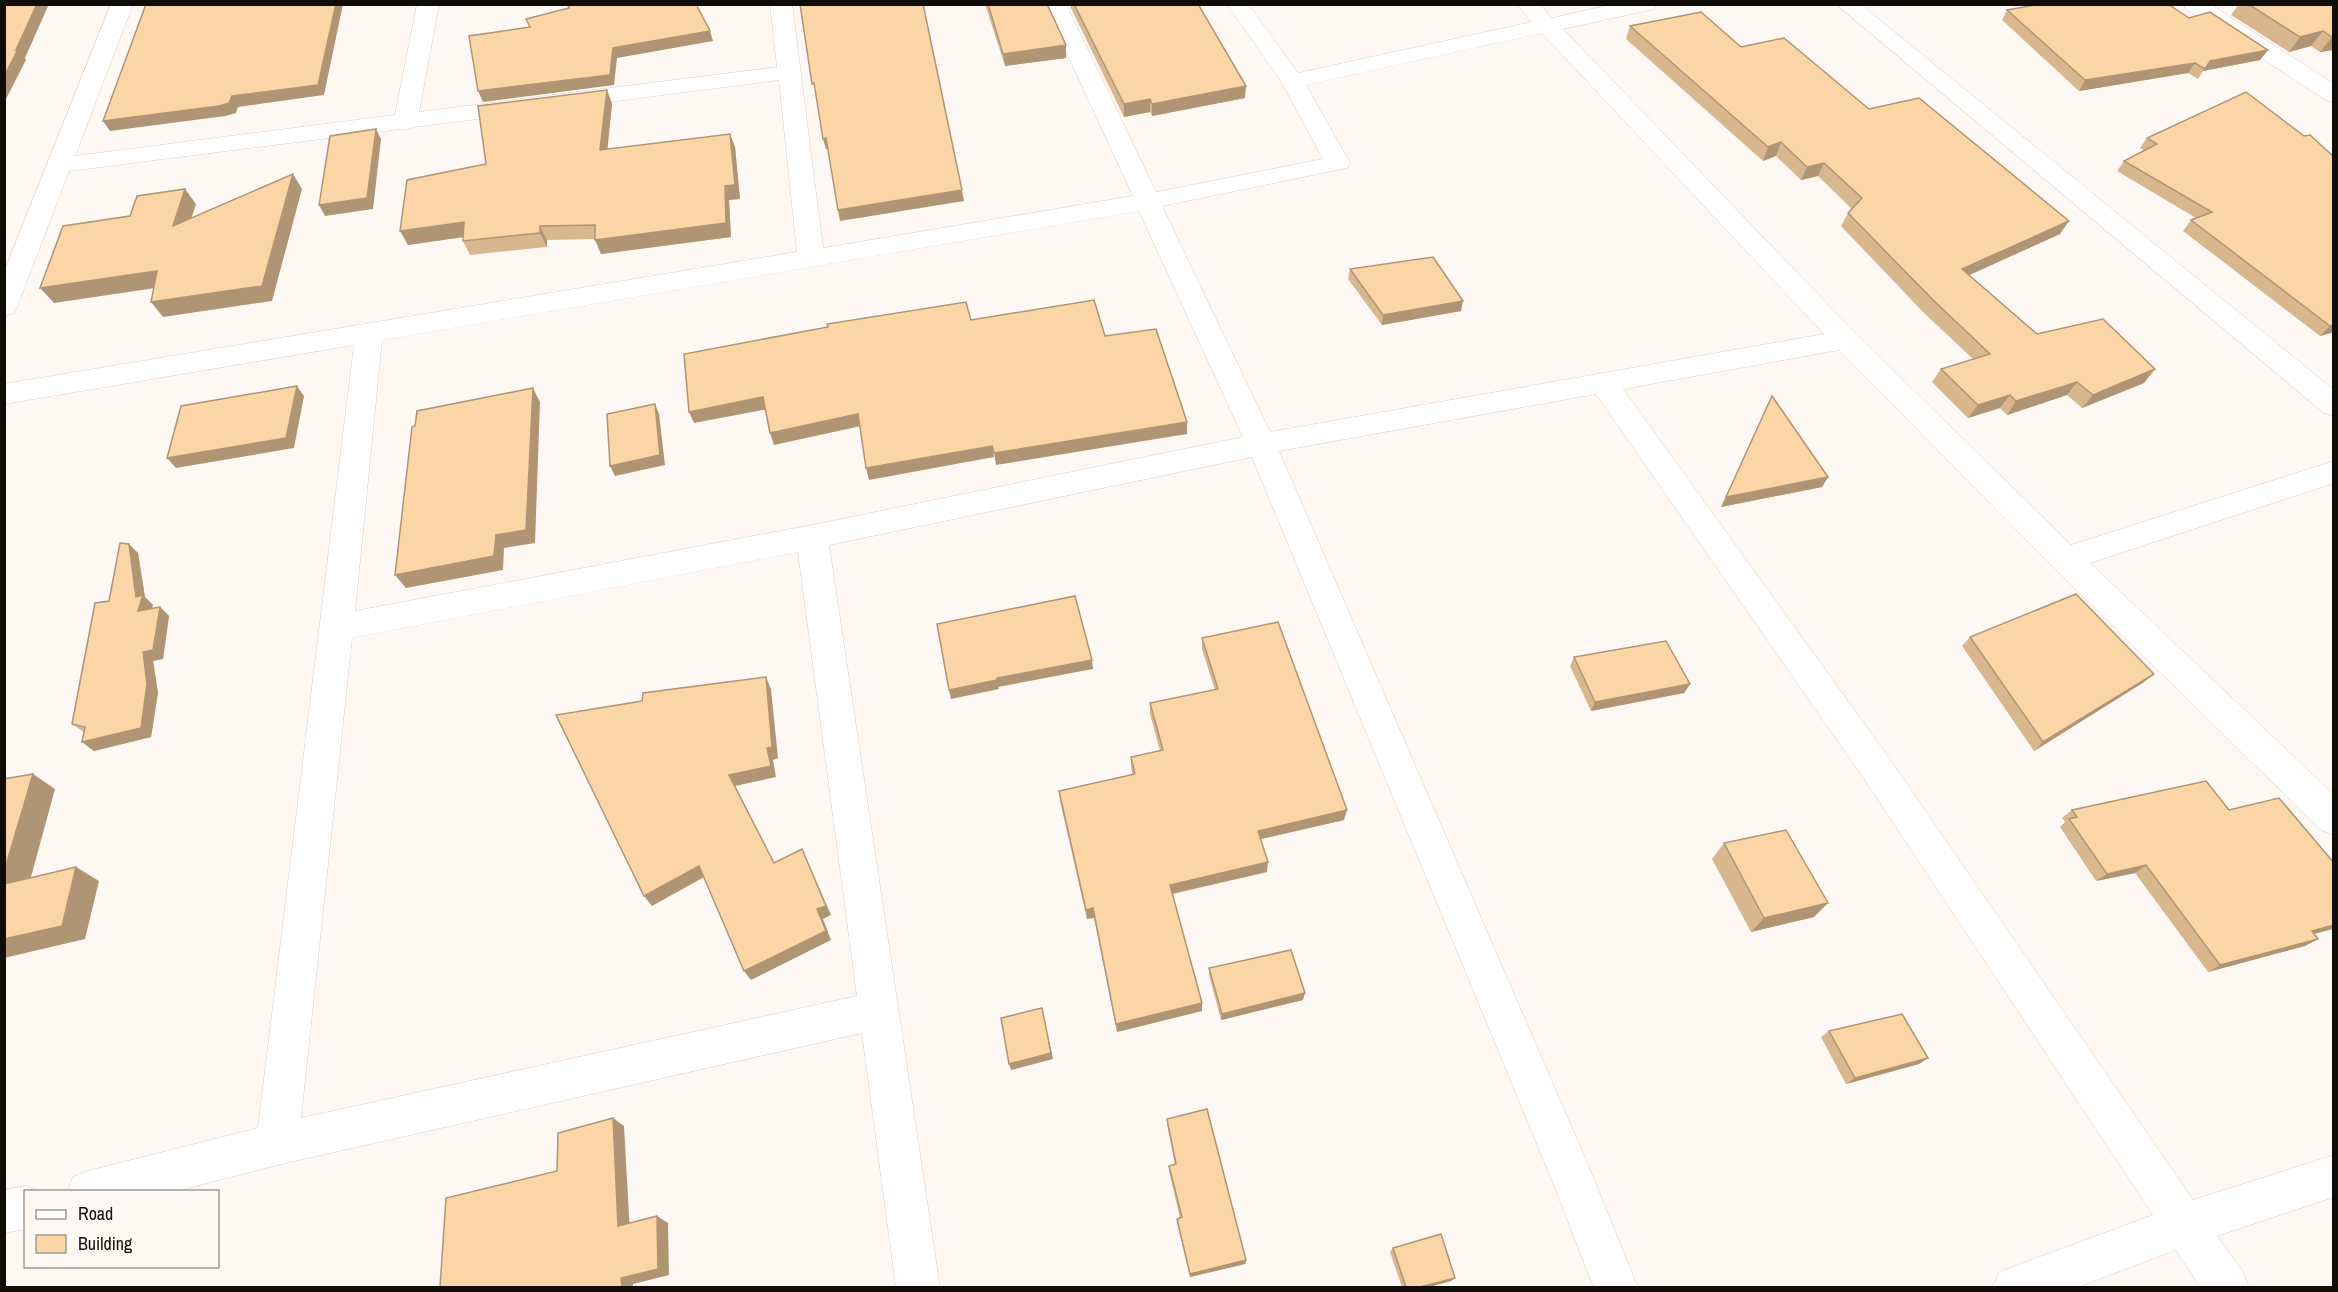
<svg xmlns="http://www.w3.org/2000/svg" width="2338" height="1292" font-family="'Archivo Narrow',sans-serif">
	<rect width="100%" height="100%" fill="#fdf8f3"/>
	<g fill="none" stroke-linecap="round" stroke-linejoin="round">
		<g stroke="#dbcfc1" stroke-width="1">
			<g id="minor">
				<path d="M111 4H133L75 156 395 115 417 4H439L419 112 777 67 770 4H792L823 248 1133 196 1044 4H1066L1156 192 1323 159 1281 81 1227 4H1248L1298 73 1532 22 1517 4H1539L1552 18 1614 4H1656L1654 9 1563 29 1855 333 2071 545 2334 461V483L2090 563 2334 795V835L2321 830 2054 568 1839 350 1623 389 1891 761 2193 1200 2334 1155V1197L2217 1236 2243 1272 2249 1288H2201L2176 1250 2075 1288H1993L1999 1272 2153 1215 1867 783 1596 394 1279 451 1588 1165 1638 1288H1594L1552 1180 1252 457 829 545 940 1288H896L862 1033 277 1165 173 1192H67L73 1177 88 1171 258 1128 354 345 4 404V384L797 252 779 80 414 127 405 130 400 129 69 171 17 307 14 313 4 316V272ZM1542 33 1824 334 1270 432 1162 206 1347 168 1350 163 1306 85ZM1139 211 1243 437 812 525 355 611 382 340ZM798 552 857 996 301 1118 352 638Z"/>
				<path d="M1836 4H1860L2334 390V416L2324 413Z"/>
				<path d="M2184 4H2210L2334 84V102L2326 100 2186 9Z"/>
				<path d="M26 1186 40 1192H26V1229L4 1233V1190Z"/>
			</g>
		</g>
		<use href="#minor" fill="#fff" fill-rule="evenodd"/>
	</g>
	<g fill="#d8b78f">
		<path d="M985 4H1047L1066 45V58L1005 66Z"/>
		<path d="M1069 4H1198L1245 98 1152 116 1150 112 1124 117Z"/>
		<path d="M2239 4H2334V50L2320 52 2311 46 2289 52 2231 15Z"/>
		<path d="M2007 10 2189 18 2268 50 2260 60 2203 71 2198 79 2188 73 2079 91 2002 20Z"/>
		<path d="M1630 26 1741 47 1869 109 2060 234 1969 275 2037 334 2144 383 2082 408 2067 395 2007 415 2000 408 1968 418 1932 382 1941 369 1973 359 1924 313 1841 226 1848 213 1852 209 1818 176 1801 180 1776 156 1763 161 1626 39Z"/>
		<path d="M607 90 612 104 607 149 735 147 740 199 729 200 731 237 601 254 595 239 547 240V247L470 255 463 241V237L408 245 486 164Z"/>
		<path d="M2147 138 2334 157V332L2320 336 2183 231 2191 220 2196 218 2117 171 2124 161 2144 150 2140 148Z"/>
		<path d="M1350 269 1461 311 1382 325 1348 279Z"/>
		<path d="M1772 396 1828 477 1822 487 1721 507Z"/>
		<path d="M138 553 145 597 153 605 152 608 160 607 169 616 163 659 153 661 158 693 151 737 94 751 82 742 84 732 72 724 109 601Z"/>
		<path d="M1970 637 2144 682 2034 751 1962 646Z"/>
		<path d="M1202 638 1344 820 1261 839 1267 872 1173 894 1202 1011 1117 1032 1094 918 1087 919 1060 801 1059 791 1133 775 1131 768V757L1160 751 1150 714V703L1215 690 1202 649Z"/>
		<path d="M1574 657 1690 684 1684 693 1591 711 1570 666Z"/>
		<path d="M2072 810 2314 934 2318 939 2305 946 2208 972 2135 873 2096 881 2060 827 2065 822 2062 818Z"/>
		<path d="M1724 843 1814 917 1751 932 1712 859Z"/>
		<path d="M1209 968 1303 1000 1221 1020 1209 975Z"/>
		<path d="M1829 1031 1928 1058 1919 1064 1846 1084 1821 1037Z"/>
		<path d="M1167 1119 1246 1260 1245 1264 1190 1277 1177 1223V1219L1180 1218 1169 1171V1166L1175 1165 1167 1124Z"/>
		<path d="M1393 1248 1455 1278 1451 1281 1429 1287H1402L1390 1252Z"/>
	</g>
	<g fill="#b09574">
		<path d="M37 4H49L25 58 26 60 4 103V77L16 50Z"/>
		<path d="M336 4H343L324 95 238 107 236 113 225 116 110 131 103 121 232 96Z"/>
		<path d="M710 31 713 41 617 58 614 85 483 102 478 91 613 48Z"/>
		<path d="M2323 31 2311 46 2289 52 2300 37Z"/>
		<path d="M2332 37H2334V50L2320 52Z"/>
		<path d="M1066 45V58L1005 66 1003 54Z"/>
		<path d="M2268 50 2260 60 2203 71 2210 61Z"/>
		<path d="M2195 63 2188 73 2079 91 2085 80Z"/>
		<path d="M1246 86 1245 98 1152 116V104Z"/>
		<path d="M607 90 612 104 606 164 600 150Z"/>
		<path d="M1150 99V112L1124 117V104Z"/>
		<path d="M376 129 381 139 373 209 325 216 319 205Z"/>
		<path d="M730 134 735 147 740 199 729 200 731 237 601 254 595 240 725 186Z"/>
		<path d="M826 138 828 149H826L823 139Z"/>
		<path d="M1781 142 1776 156 1763 161 1768 147Z"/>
		<path d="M1824 163 1818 176 1801 180 1807 167Z"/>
		<path d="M293 174 302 189 272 301 163 317 151 302Z"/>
		<path d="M185 189 196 204 184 241 173 226Z"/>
		<path d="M962 190 964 201 840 221 838 210Z"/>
		<path d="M2069 221 2060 234 1954 282 1962 269Z"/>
		<path d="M464 222 471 236 408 245 400 231Z"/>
		<path d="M540 226 547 240V247L540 233Z"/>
		<path d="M157 271 169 286 54 303 40 288Z"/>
		<path d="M1463 301 1461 311 1382 325 1383 315Z"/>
		<path d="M2334 325V332L2320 336 2330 326Z"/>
		<path d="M2155 369 2144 383 2082 408 2093 395Z"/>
		<path d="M2077 382 2067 395 2007 415 2016 401Z"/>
		<path d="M297 386 304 396 294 448 176 468 167 458Z"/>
		<path d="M533 388 540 402 535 543 504 548 503 570 406 588 395 575Z"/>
		<path d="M2010 395 2000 408 1968 418 1978 405Z"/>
		<path d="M763 397 768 409 694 423 689 412Z"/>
		<path d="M655 404 659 414 665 465 615 476 610 466Z"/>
		<path d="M858 414 861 426 774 445 770 433Z"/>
		<path d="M1187 422V434L996 465 994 453Z"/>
		<path d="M992 446 994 457 869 480 866 468Z"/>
		<path d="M1828 477 1822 487 1721 507 1726 497Z"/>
		<path d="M129 544 138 553 145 597 153 605 148 620 138 611Z"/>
		<path d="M160 607 169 616 163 659 153 661 158 693 151 737 94 751 82 742 143 652Z"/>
		<path d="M1092 660 1093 669 998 687 999 689 951 699 949 690 997 678Z"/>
		<path d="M2154 674 2144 682 2034 751 2043 742Z"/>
		<path d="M766 677 771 689 778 758 773 760 776 777 735 786 779 873 729 775Z"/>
		<path d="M1690 684 1684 693 1591 711 1595 702Z"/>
		<path d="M33 774 55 789 25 899 4 887V872Z"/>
		<path d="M1347 810 1344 820 1257 840 1258 831Z"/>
		<path d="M802 849 807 860 831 915 823 919 831 940 751 980 744 971 817 909Z"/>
		<path d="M1268 862 1267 872 1170 894V885Z"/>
		<path d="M2146 865 2135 873 2096 881 2107 874Z"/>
		<path d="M699 866 706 876 652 906 644 896Z"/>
		<path d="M76 867 99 881 85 939 4 958V939Z"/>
		<path d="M1828 903 1814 917 1751 932 1764 918Z"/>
		<path d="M1093 908 1094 918 1087 919 1086 910Z"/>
		<path d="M2334 925 2333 929 2299 938 2312 931Z"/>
		<path d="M2318 939 2305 946 2208 972 2220 965Z"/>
		<path d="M1305 993 1303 1000 1221 1020 1222 1014Z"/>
		<path d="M1202 1003V1011L1117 1032 1116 1024Z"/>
		<path d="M1042 1008 1053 1059 1011 1070 1009 1064Z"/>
		<path d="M1928 1058 1919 1064 1846 1084 1855 1078Z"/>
		<path d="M613 1118 624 1126 630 1233 618 1226Z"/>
		<path d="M657 1216 668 1223 669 1275 633 1284V1287H622L621 1278Z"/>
		<path d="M1246 1260 1245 1264 1190 1277V1274Z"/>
		<path d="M1455 1278 1451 1281 1429 1287H1420Z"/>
	</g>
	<g fill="#fbd5a6" stroke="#b09574" stroke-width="1.5">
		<path d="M4 4H37L16 50 18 49 4 77Z"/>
		<path d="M146 4H336L318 85 232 96 229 103 219 106 103 121Z"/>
		<path d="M568 4H696L710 31 613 48 610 75 478 91 469 36 530 27 526 19 569 8Z"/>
		<path d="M800 4H923L962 190 838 210 826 138 823 139 814 83 812 84Z"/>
		<path d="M988 4H1047L1066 45 1003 54Z"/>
		<path d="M1074 4H1198L1246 86 1152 104 1150 99 1124 104Z"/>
		<path d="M2041 4H2168L2189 18 2210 12 2268 50 2210 61 2205 69 2195 63 2085 80 2007 10Z"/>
		<path d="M2248 4H2334V37H2332L2323 31 2300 37Z"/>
		<path d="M1701 12 1741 47 1784 38 1869 109 1919 98 2069 221 1962 269 2037 334 2103 319 2155 369 2093 395 2077 382 2016 401 2010 395 1978 405 1941 369 1990 354 1933 300 1848 213 1862 198 1824 163 1807 167 1781 142 1768 147 1630 26Z"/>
		<path d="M607 90 600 150 730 134 735 185 725 186 726 223 595 240V225L540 226V233L463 241 464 222 400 231 407 180 486 164 478 106Z"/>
		<path d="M2246 92 2304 136 2310 135 2334 157V325L2330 326 2191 220 2212 212 2124 161 2157 144 2147 138Z"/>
		<path d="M376 129 367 198 319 205 330 136Z"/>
		<path d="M293 174 262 286 151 302 157 271 40 288 63 226 130 216 137 196 185 189 173 226Z"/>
		<path d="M1433 257 1463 301 1383 315 1350 269Z"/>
		<path d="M1094 300 1105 336 1156 329 1187 422 994 453 992 446 866 468 858 414 770 433 763 397 689 412 684 354 828 327 827 324 966 302 971 320Z"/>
		<path d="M297 386 286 438 167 458 181 406Z"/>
		<path d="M533 388 526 530 496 535 494 556 395 575 412 427 415 426 417 411Z"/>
		<path d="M1772 396 1828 477 1726 497Z"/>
		<path d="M655 404 660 455 610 466 607 414Z"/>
		<path d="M120 543 129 544 136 597 143 595 138 611 160 607 153 650 143 652 147 684 141 728 82 742 85 727 72 724 95 603 109 601Z"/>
		<path d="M2076 594 2154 674 2043 742 1970 637Z"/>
		<path d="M1075 596 1092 660 997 678V680L949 690 937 624Z"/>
		<path d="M1278 622 1347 810 1258 831 1268 862 1170 885 1202 1003 1116 1024 1093 908 1086 910 1059 791 1135 774 1131 757 1163 750 1150 703 1218 689 1202 638Z"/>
		<path d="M1666 641 1690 684 1595 702 1574 657Z"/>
		<path d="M766 677 772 747 767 748 771 766 729 775 774 863 802 849 826 906 817 909 826 931 744 971 699 866 644 896 556 715 642 701 643 693Z"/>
		<path d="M33 774 4 872V779Z"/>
		<path d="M2206 781 2229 810 2279 798 2334 863V925L2312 931 2318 939 2220 965 2146 865 2107 874 2069 819 2077 817 2072 810Z"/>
		<path d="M1786 830 1828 903 1764 918 1724 843Z"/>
		<path d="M76 867 62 926 4 939V884Z"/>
		<path d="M1291 950 1305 993 1222 1014 1209 968Z"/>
		<path d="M1042 1008 1051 1053 1009 1064 1001 1018Z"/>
		<path d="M1902 1014 1928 1058 1855 1078 1829 1031Z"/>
		<path d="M1207 1109 1246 1260 1190 1274 1177 1219 1182 1217 1169 1166 1176 1164 1167 1119Z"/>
		<path d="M613 1118 618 1226 657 1216 658 1269 621 1278 622 1287H440L446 1198 557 1171 558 1133Z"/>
		<path d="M1441 1234 1455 1278 1420 1287H1406L1393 1248Z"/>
	</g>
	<rect width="2338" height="1292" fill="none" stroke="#100c08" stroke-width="12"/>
	<rect x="24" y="1190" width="195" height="78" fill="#fdf8f3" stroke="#9e9a95" stroke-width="1.5"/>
	<rect x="36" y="1210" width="30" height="9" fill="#ffffff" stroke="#9e9a95" stroke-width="1.5"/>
	<text x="78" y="1220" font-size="18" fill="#100c08">Road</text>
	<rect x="36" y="1235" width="30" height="18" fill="#fbd5a6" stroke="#9e9a95" stroke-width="1.5"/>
	<text x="78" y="1250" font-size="18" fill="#100c08">Building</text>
</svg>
